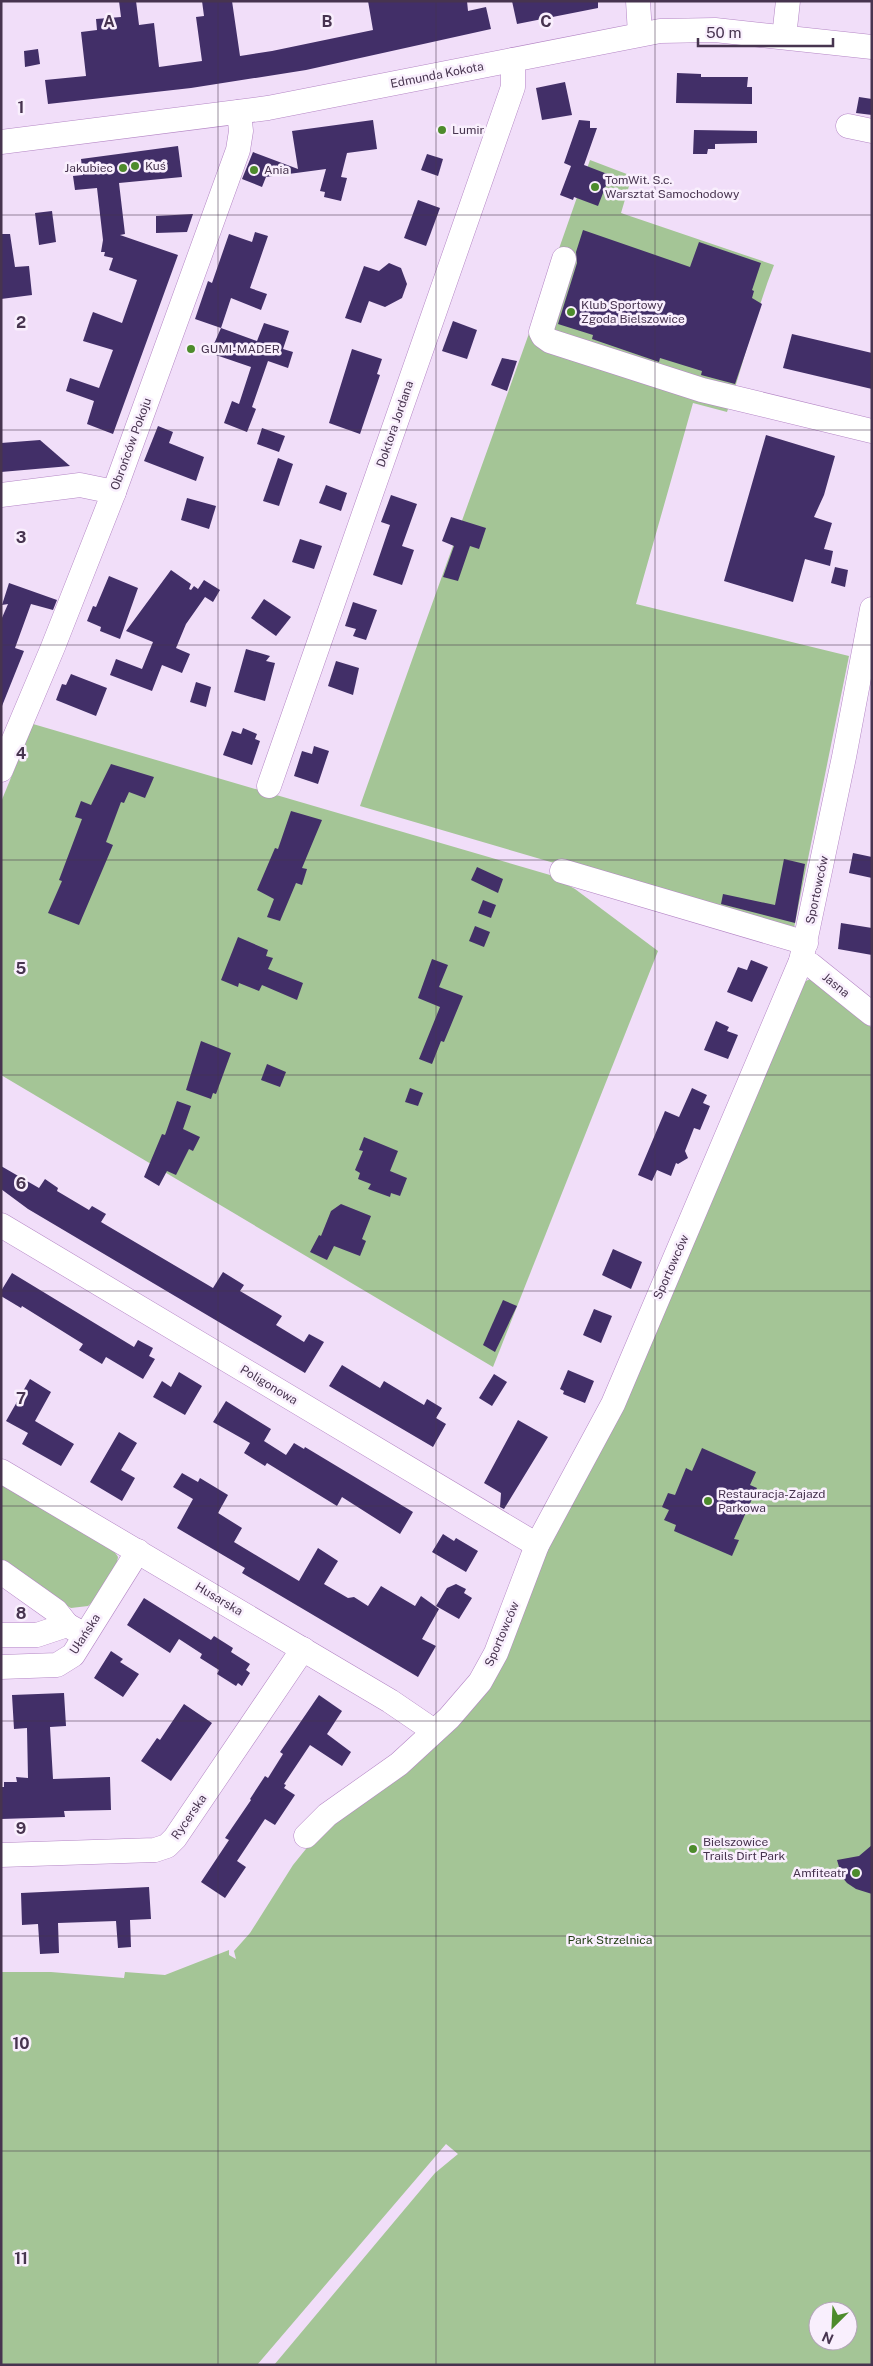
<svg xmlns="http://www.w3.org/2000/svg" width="873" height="2366" font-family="'Public Sans',sans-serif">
	<rect width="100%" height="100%" fill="#f1def9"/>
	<g fill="#a4c596" fill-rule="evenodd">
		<path d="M590 160 632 176 621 213 774 265C755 314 744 362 727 412L693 403 636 604 849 656 793 933 360 806C436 591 515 376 590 160Z"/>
		<path d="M33 724 550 875 575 889 658 951 493 1367 1 1075V802Z"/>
		<path d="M810 979 817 980 872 1028V2365H274L435 2173 458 2154 446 2144 257 2365H1V1972H51L124 1978 125 1972 165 1975 229 1950V1955L236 1959 234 1951 250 1933 293 1865 318 1834 440 1740 539 1568 804 982ZM818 2311H848V2341H818Z"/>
		<path d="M1 1481 112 1548 118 1557 117 1562 96 1599 88 1606 71 1608 1 1570Z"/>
	</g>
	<g fill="#422f68">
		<path d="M119 1H136L139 25 154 23 159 67 202 61 196 17 204 16 202 1H232L240 56 272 51 373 30 368 1H467L468 11 486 7 491 29 306 70 191 88 48 104 45 80 86 76 81 32 97 30 96 19 121 17Z"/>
		<path d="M512 1H598V8L517 24Z"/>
		<path d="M38 49 40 64 25 67 24 51Z"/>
		<path d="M677 73 701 74V77H748L747 87H752V104L676 103Z"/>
		<path d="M565 82 572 115 542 120 536 88Z"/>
		<path d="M859 97 872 99V115L856 113Z"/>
		<path d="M373 120 377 149 347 153 341 177 347 178 341 201 324 197 325 192 320 191 326 169 266 177 262 187 242 179 253 152 298 169 292 131Z"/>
		<path d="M579 120 590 121V128H597L584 165 610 175 598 206 574 197 573 200 560 195 571 166 564 163Z"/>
		<path d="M694 130 757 131V143L715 144V149H708L707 154H693Z"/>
		<path d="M178 146 182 177 119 183 125 234 120 235 178 255 113 434 87 424 94 401 66 391 70 378 99 388 113 350 83 341 90 320 93 312 122 323 137 280 109 270 113 258 104 256 105 252H101L103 240 97 188 75 190 73 176 83 175 81 159Z"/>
		<path d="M427 154 443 159 438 176 421 170Z"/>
		<path d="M418 200 440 208 426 246 404 238Z"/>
		<path d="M52 211 56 242 39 245 35 213Z"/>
		<path d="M193 214 187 232 156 233V216Z"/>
		<path d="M583 230 690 267 699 242 761 263 752 290 754 291 752 298 762 304 735 384 701 375 702 371 660 358 659 362 624 350 592 339 593 335 558 324 577 263 576 252Z"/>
		<path d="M255 232 268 236 250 288 267 294 261 310 231 298 221 328 195 319 208 281 212 283 229 234 252 242Z"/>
		<path d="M1 234H10L15 267 29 266 32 295 1 299Z"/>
		<path d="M389 263 401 268 407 284 402 298 385 307 369 301 361 323 345 318 364 266 379 271Z"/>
		<path d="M453 321 477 330 467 359 442 351Z"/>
		<path d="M264 323 289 331 283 349 293 352 288 368 268 361 252 407 256 409 247 432 224 423 232 401 239 404 251 367 210 353 221 328 257 341Z"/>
		<path d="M792 334 872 353V389L783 368Z"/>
		<path d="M352 349 382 359 377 374 380 375 360 434 329 423Z"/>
		<path d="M502 358 517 361 507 391 491 385Z"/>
		<path d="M158 426 173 432 169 443 204 457 196 481 144 461Z"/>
		<path d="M262 428 285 436 279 452 257 444Z"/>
		<path d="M766 435 835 456 824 495 814 517 832 523 824 549 833 551 830 566 805 559 793 602 724 581Z"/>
		<path d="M40 440 70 466 1 472V443Z"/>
		<path d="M278 458 293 464 279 506 263 501Z"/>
		<path d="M326 485 347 493 341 511 319 503Z"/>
		<path d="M391 495 417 504 402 546 414 550 402 585 373 575 390 525 381 522Z"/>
		<path d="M187 498 216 506 209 529 181 520Z"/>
		<path d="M451 517 486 528 479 549 470 546 458 581 443 577 454 546 442 541Z"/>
		<path d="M300 539 322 546 314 569 292 562Z"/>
		<path d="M835 567 848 570 845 587 831 583Z"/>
		<path d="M171 570 191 584 189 589 191 590 194 586 198 589 204 580 220 590 213 602 205 597 186 624 176 648 190 654 182 673 162 665 152 691 110 675 116 659 142 669 153 642 126 631Z"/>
		<path d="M109 576 138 588 120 639 100 631 101 627 87 621 93 606 96 607Z"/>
		<path d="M9 583 57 600 53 610 31 604 15 648 24 651 2 706 1 620 8 604 2 605Z"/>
		<path d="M264 599 291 617 276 636 251 618Z"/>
		<path d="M353 602 377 610 366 640 353 636 356 629 345 626Z"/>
		<path d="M246 649 270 656 266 661 275 663 265 701 234 692Z"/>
		<path d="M336 661 359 668 353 695 328 686Z"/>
		<path d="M71 674 107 688 96 716 56 700 62 684 66 685Z"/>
		<path d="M196 682 211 687 206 707 190 702Z"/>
		<path d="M243 728 257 734 255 739 260 741 252 765 223 755 232 731 241 734Z"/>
		<path d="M314 746 329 751 318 784 294 776 302 751 312 754Z"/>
		<path d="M111 764 154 777 145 798 129 792 124 803 121 802 106 842 113 845 79 925 48 913 62 881 59 880 82 819 75 817 81 801 91 805Z"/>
		<path d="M291 811 322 820 302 868 307 869 302 885 296 883 280 921 267 917 274 899 257 890 275 848 278 849Z"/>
		<path d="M853 853 872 857V878L849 873Z"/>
		<path d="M784 859 805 864 795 923 721 904 723 894 775 905Z"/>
		<path d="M477 867 503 879 498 893 471 880Z"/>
		<path d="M483 900 496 905 491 918 478 913Z"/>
		<path d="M841 923 872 928V955L838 949Z"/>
		<path d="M475 926 490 932 484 947 469 941Z"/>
		<path d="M238 937 268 950 266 956 273 958 268 969 303 983 297 1000 262 985 259 991 239 983 238 987 221 980Z"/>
		<path d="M432 959 448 965 439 987 463 996 444 1042 441 1041 432 1064 419 1059 440 1007 418 998Z"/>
		<path d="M751 960 768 967 752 1002 727 992 738 967 747 970Z"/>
		<path d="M716 1021 729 1027 727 1031 738 1035 728 1059 704 1050Z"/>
		<path d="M201 1041 231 1053 216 1094 213 1093 211 1099 186 1090Z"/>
		<path d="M267 1064 286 1072 280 1087 261 1080Z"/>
		<path d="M410 1088 423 1093 418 1106 405 1102Z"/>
		<path d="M692 1088 707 1095 703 1103 710 1106 700 1130 694 1128 685 1151 688 1158 678 1164 676 1163 671 1176 657 1170 652 1181 638 1175 665 1111 679 1117Z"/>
		<path d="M177 1101 191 1106 183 1129 200 1137 193 1151 189 1149 176 1175 167 1171 159 1186 144 1177 162 1134 165 1135Z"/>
		<path d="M364 1137 398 1151 390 1171 407 1178 400 1196 391 1193 390 1197 368 1189 371 1184 358 1179 360 1173 355 1170 363 1151 359 1150Z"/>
		<path d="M1 1166 39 1188 45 1179 58 1188 57 1191 89 1210 92 1206 106 1214 101 1222 213 1288 223 1272 244 1285 240 1291 282 1316 276 1325 304 1342 309 1334 324 1342 305 1373 28 1209 1 1189Z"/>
		<path d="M341 1204 371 1216 362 1239 366 1241 360 1256 334 1246 327 1260 310 1252 319 1235 321 1236 331 1211Z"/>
		<path d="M613 1249 642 1262 631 1289 602 1275Z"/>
		<path d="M12 1273 134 1347 138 1340 153 1348 149 1356 155 1359 143 1379 106 1357 102 1364 79 1350 83 1344 22 1306 21 1308 1 1296V1291Z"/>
		<path d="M503 1300 517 1306 495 1352 483 1345Z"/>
		<path d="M594 1309 612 1316 601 1343 583 1335Z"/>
		<path d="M342 1365 380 1388 384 1381 424 1405 427 1399 442 1408 436 1418 446 1424 433 1447 329 1386Z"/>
		<path d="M568 1370 594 1381 585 1403 563 1394 564 1391 560 1389Z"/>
		<path d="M179 1372 202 1386 185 1415 153 1397 162 1381 171 1387Z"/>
		<path d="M494 1374 507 1382 492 1406 479 1398Z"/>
		<path d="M30 1379 51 1392 35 1421 74 1444 61 1466 22 1444 28 1433 6 1421Z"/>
		<path d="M226 1401 271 1429 264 1441 286 1455 294 1443 304 1449 305 1447 413 1512 400 1534 342 1497 337 1506 267 1463 265 1466 244 1453 250 1443 213 1422Z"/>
		<path d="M518 1420 548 1437 504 1509 500 1507 501 1493 484 1483Z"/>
		<path d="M119 1432 137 1443 121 1470 135 1478 122 1501 90 1482Z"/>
		<path d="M702 1448 756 1472 750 1485 757 1488 734 1539 739 1540 732 1556 674 1531 676 1525 664 1520 669 1510 662 1507 668 1493 675 1495 686 1468 692 1471Z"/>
		<path d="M182 1473 198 1482 200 1478 228 1495 218 1513 242 1528 234 1542 299 1581 318 1548 338 1561 324 1584 348 1598 354 1597 368 1606 381 1586 415 1606 421 1596 439 1609 422 1639 436 1646 418 1677 242 1573 245 1568 177 1528 193 1499 173 1487Z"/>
		<path d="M443 1534 454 1541 456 1538 478 1551 466 1572 432 1552Z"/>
		<path d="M456 1584 466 1589 464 1593 472 1598 459 1619 436 1606 447 1588Z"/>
		<path d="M144 1598 211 1640 214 1636 233 1648 231 1652 250 1664 246 1670 250 1673 242 1686 238 1683 236 1686 217 1674 219 1670 200 1658 202 1654 179 1639 170 1653 127 1625Z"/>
		<path d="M111 1651 123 1659 120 1662 139 1674 123 1697 94 1678Z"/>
		<path d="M64 1693 66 1726 50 1727 53 1779 110 1777 111 1810 64 1811 65 1817 1 1819V1787H4V1782H17L16 1777 28 1778 27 1728 14 1729 12 1695Z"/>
		<path d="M319 1695 342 1711 327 1734 351 1752 342 1766 310 1745 284 1784 286 1785 284 1788 295 1795 275 1825 265 1819 237 1861 246 1867 225 1898 201 1882 229 1840 225 1838 251 1800 250 1799 265 1776 268 1778 283 1754 280 1752Z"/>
		<path d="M184 1704 212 1723 171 1781 141 1761 157 1738 160 1740Z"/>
		<path d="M872 1845V1894L856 1889 847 1883 842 1877 837 1860 859 1856Z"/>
		<path d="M149 1887 151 1919 130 1920 131 1947 118 1948 116 1921 58 1923 59 1953 40 1954 38 1924 22 1925 21 1893Z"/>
	</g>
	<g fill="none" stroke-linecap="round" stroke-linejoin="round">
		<g stroke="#b486c5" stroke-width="25">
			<g id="minor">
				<path d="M638 1 640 34"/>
				<path d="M784 37 788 1"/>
				<path d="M848 126 872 131"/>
				<path d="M1 142 268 108 660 31 715 30 872 47"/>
				<path d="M564 259 541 332 543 336 550 341 702 390 872 431"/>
				<path d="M1 495 80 485 114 492"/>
				<path d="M1 770 53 647 114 492 238 150 241 131 239 112"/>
				<path d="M269 786 513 87V60"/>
				<path d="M562 871 806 943"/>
				<path d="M801 961 811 965 872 1014"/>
				<path d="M1 1225 537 1545"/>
				<path d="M1 1471 390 1701 434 1731"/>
				<path d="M1 1572 56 1611 67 1625"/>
				<path d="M1 1635H37L67 1625 85 1635"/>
				<path d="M1 1667 57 1665 73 1655 138 1551"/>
				<path d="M306 1836 327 1815 399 1764 449 1718 480 1682 496 1653 537 1545 613 1404 801 961 844 757 872 609"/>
				<path d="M1 1855 155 1850 167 1846 175 1838 303 1649"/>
			</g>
		</g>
		<use href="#minor" stroke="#fff" stroke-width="24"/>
	</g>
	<path fill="none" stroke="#47344f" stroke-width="1" stroke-opacity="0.55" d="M218 1V2365M436 1V2365M655 1V2365M1 215H872M1 430H872M1 645H872M1 860H872M1 1075H872M1 1291H872M1 1506H872M1 1721H872M1 1936H872M1 2151H872"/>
	<g fill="#4d8b2c" stroke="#f9effd" stroke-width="2">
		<circle cx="442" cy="130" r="5"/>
		<circle cx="135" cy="166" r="5"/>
		<circle cx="123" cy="168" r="5"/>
		<circle cx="254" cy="170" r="5"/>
		<circle cx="595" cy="187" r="5"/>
		<circle cx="571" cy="312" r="5"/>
		<circle cx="191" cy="349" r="5"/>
		<circle cx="708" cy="1501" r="5"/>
		<circle cx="693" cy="1849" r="5"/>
		<circle cx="856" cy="1873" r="5"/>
	</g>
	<g text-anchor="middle" stroke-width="5" stroke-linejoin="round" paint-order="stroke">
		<g font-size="12" fill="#47344f" stroke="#f9effd">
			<text transform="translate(437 75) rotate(-11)" y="4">Edmunda Kokota</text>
			<text transform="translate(395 424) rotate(-71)" y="4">Doktora Jordana</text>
			<text transform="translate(131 444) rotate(-70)" y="4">Obrońców Pokoju</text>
			<text transform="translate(817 890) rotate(-78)" y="4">Sportowców</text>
			<text transform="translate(836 985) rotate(39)" y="4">Jasna</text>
			<text transform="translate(671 1267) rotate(-66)" y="4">Sportowców</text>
			<text transform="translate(269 1385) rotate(31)" y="4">Poligonowa</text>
			<text transform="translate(219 1599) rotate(31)" y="4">Husarska</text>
			<text transform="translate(85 1634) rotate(-57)" y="4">Ułańska</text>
			<text transform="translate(502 1634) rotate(-67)" y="4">Sportowców</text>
			<text transform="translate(189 1817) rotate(-55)" y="4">Rycerska</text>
		</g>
		<g font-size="12" fill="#47344f" stroke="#f9effd" text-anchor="start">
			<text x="452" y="134">Lumir</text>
			<text x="145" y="170">Kuś</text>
			<text x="113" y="172" text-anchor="end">Jakubiec</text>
			<text x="264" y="174">Ania</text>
			<text x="605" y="184">TomWit. S.c.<tspan x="605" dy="14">Warsztat Samochodowy</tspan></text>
			<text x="581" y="309">Klub Sportowy<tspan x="581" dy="14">Zgoda Bielszowice</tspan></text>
			<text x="201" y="353">GUMI-MADER</text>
			<text x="718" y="1498">Restauracja-Zajazd<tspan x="718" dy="14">Parkowa</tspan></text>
			<text x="703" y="1846">Bielszowice<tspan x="703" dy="14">Trails Dirt Park</tspan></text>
			<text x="846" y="1877" text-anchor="end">Amfiteatr</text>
		</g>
		<g font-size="12" fill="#1e3b10" stroke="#f9effd">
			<text x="610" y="1944">Park Strzelnica</text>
		</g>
	</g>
	<g font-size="16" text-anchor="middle" font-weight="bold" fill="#47344f" stroke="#f9effd" stroke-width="5" stroke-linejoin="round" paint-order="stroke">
		<text x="109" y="27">A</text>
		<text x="327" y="27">B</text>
		<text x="546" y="27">C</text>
		<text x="21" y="113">1</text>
		<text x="21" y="328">2</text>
		<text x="21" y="543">3</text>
		<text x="21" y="759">4</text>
		<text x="21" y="974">5</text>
		<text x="21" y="1189">6</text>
		<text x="21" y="1404">7</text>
		<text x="21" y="1619">8</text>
		<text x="21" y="1834">9</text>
		<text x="21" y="2049">10</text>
		<text x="21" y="2264">11</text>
	</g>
	<rect width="873" height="2366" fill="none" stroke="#47344f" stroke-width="5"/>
	<g transform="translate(833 2326) rotate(204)"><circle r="24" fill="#f9effd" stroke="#b2a4b7"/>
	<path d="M0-4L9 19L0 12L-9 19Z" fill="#4d8b2c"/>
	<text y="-8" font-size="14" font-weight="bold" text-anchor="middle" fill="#47344f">N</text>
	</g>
	<path d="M698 38v8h135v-8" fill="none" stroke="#47344f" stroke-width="2.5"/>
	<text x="706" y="38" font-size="15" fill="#47344f" stroke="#f9effd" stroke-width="4" paint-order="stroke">50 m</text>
</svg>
